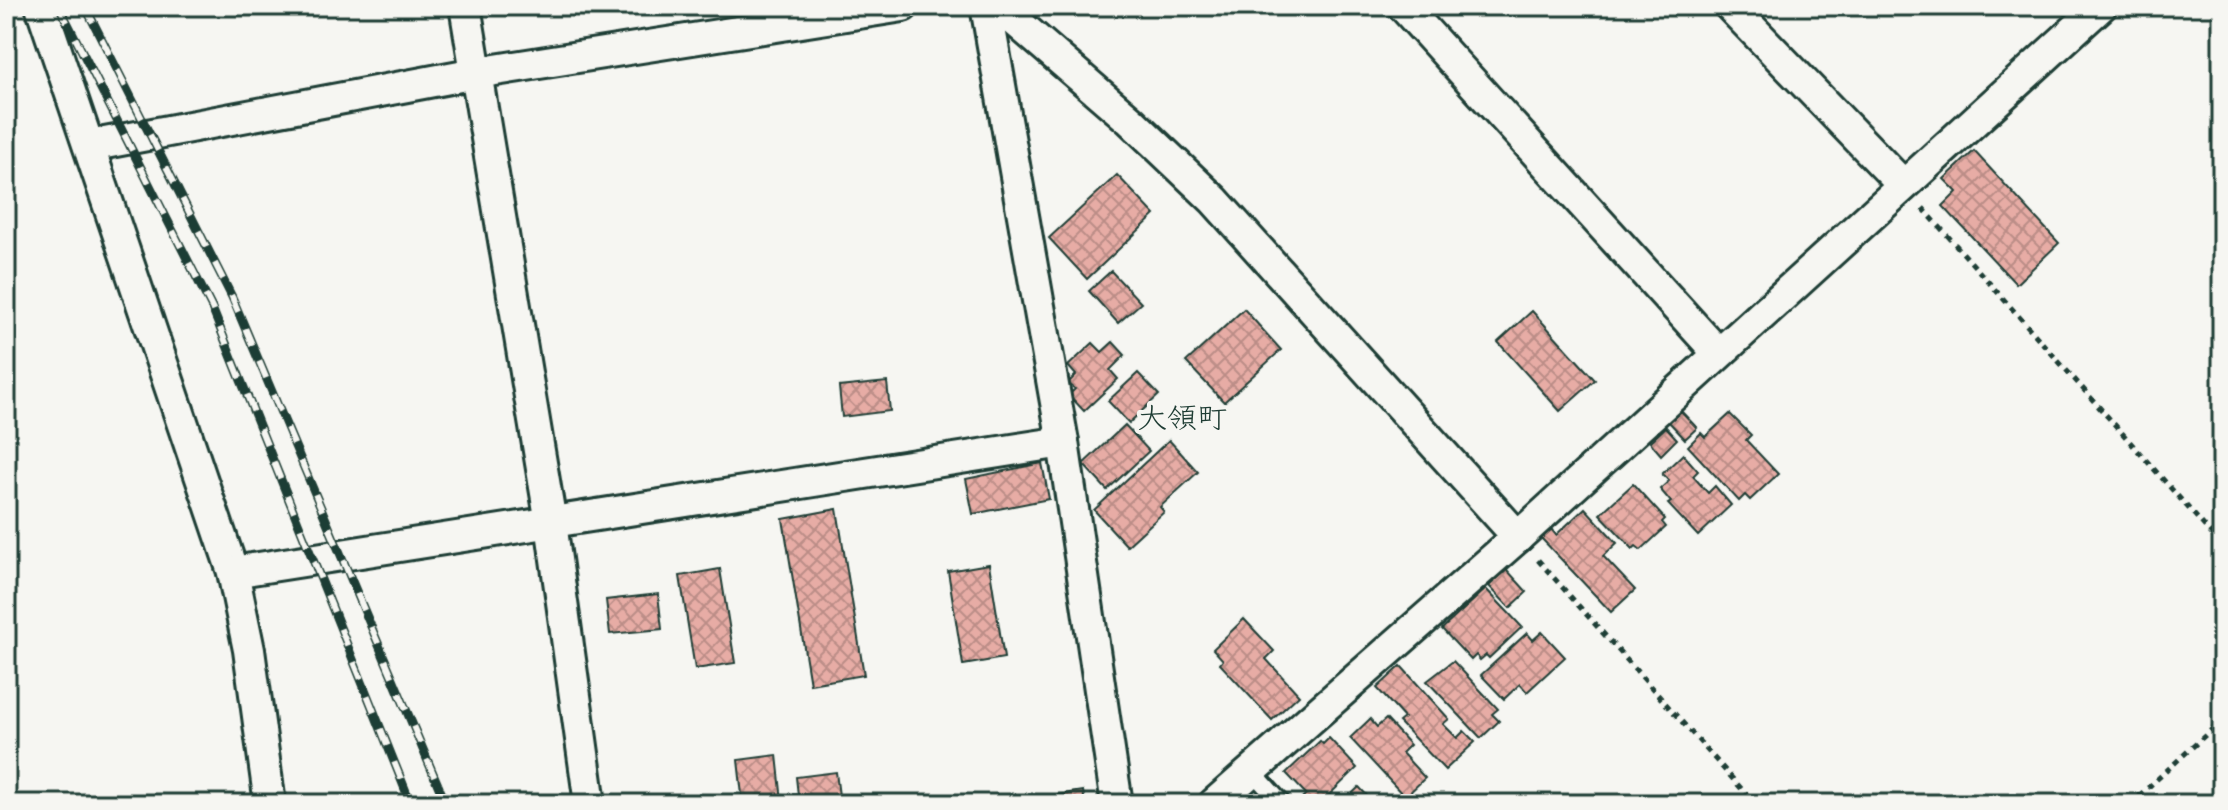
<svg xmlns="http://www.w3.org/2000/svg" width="2228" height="810" font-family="'Architects Daughter','Klee One',sans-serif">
	<defs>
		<pattern id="building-cross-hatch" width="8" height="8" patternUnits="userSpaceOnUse" patternTransform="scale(2)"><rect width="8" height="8" fill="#e7aca5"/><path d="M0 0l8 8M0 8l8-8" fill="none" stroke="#bb8d87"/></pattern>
	</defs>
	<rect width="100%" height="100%" fill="#f6f6f2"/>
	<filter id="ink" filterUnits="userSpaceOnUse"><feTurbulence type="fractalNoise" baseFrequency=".0125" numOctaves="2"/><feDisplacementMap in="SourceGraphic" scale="16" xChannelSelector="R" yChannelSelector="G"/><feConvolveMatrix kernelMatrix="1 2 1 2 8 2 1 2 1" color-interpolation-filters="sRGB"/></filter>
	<g filter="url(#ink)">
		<g fill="url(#building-cross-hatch)" stroke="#1f3d34" stroke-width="2">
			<path d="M1974 151 2059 243 2016 284 1943 206 1957 192 1944 179Z"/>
			<path d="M1117 175 1155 215 1087 279 1049 238Z"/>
			<path d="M1111 271 1141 303 1118 323 1089 291Z"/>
			<path d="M1244 309 1281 350 1224 402 1186 362Z"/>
			<path d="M1532 311 1595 380 1560 411 1498 342Z"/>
			<path d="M1113 342 1125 355 1110 370 1118 379 1084 411 1069 395 1075 389 1068 383 1076 375 1068 366 1093 343 1102 352Z"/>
			<path d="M1138 373 1159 395 1129 423 1108 401Z"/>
			<path d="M887 382 890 411 842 417 839 387Z"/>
			<path d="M1681 411 1697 428 1685 439 1669 422Z"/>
			<path d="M1730 414 1751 435 1746 440 1778 474 1750 500 1745 495 1739 501 1688 446 1701 433 1705 437Z"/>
			<path d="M1125 425 1149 451 1107 490 1083 464Z"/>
			<path d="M1666 427 1677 439 1661 455 1650 442Z"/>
			<path d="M1169 440 1198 472 1160 507 1164 512 1127 546 1094 510Z"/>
			<path d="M1683 454 1698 471 1693 476 1708 493 1715 486 1731 505 1698 536 1668 504 1671 502 1660 489 1669 481 1662 474Z"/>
			<path d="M1042 463 1049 499 973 514 966 479Z"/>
			<path d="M1633 484 1665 519 1662 522 1666 527 1641 550 1636 546 1633 549 1600 514Z"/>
			<path d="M1585 508 1617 543 1603 556 1635 590 1611 612 1541 538 1551 529 1556 535Z"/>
			<path d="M837 509 864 675 810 684 783 519Z"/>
			<path d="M989 564 1004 658 963 665 948 571Z"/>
			<path d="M720 569 735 663 695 669 680 576Z"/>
			<path d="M1507 570 1527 592 1510 608 1489 586Z"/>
			<path d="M1486 589 1522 627 1489 658 1486 655 1480 660 1476 655 1471 660 1442 629Z"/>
			<path d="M658 594 662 629 610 634 606 600Z"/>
			<path d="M1244 619 1274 651 1266 659 1299 695 1272 720 1220 664 1223 660 1213 649Z"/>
			<path d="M1542 632 1565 657 1527 692 1520 684 1504 699 1481 675 1527 633 1533 640Z"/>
			<path d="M1453 661 1498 709 1492 714 1499 721 1481 738 1427 681Z"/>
			<path d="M1401 666 1449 719 1443 724 1457 738 1464 731 1475 742 1445 770 1399 722 1404 718 1377 688Z"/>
			<path d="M1370 719 1377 727 1386 719 1410 745 1402 753 1425 778 1405 797 1350 738Z"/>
			<path d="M1329 738 1357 768 1328 796 1330 798 1324 804H1301L1299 801 1306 794 1286 773 1320 741 1323 744Z"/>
			<path d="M777 755 782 801 743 804 738 760Z"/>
			<path d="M836 772 840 804H799L796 777Z"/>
			<path d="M1359 787 1375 804H1341Z"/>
			<path d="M1083 791 1085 804H1025V800Z"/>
		</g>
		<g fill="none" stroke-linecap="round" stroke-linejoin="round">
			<g stroke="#1f3d34" stroke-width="22">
				<path id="lane" d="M1252 771 1282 804"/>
			</g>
			<g stroke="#1f3d34" stroke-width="36">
				<g id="street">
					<path d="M41 6 233 572 249 650 270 804"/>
					<path d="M465 6 551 523 590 804"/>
					<path d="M986 6 1063 442 1117 804"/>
					<path d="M998 6 1130 120 1214 200 1518 537"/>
					<path d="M1403 6 1718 353"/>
					<path d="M1730 6 1902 184"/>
					<path d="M89 146 476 73 903 6"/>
					<path d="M233 572 1063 442"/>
					<path d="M1214 804 1518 537 2101 6"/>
				</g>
			</g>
			<g stroke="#1f3d34" stroke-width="5" stroke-dasharray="6 6" stroke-linecap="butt">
				<path d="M1923 208 2222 546"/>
				<path d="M1538 560 1755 804"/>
				<path d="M2130 804 2222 720"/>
			</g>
			<use href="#lane" stroke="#f6f6f2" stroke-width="16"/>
			<use href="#street" stroke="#f6f6f2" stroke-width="30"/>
			<g stroke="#1f3d34" stroke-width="9">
				<g id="rail">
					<path d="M59 6 212 308 411 804"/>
					<path d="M85 6 232 297 446 804"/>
				</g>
			</g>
			<use href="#rail" stroke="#f6f6f2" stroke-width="6" stroke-dasharray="18" stroke-linecap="butt"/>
		</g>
	</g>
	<g text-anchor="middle" stroke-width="8" stroke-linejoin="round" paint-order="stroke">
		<g font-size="30" fill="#1f3d34" stroke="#f6f6f2">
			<text x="1182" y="428">大領町</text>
		</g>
	</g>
	<rect width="2228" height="810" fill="none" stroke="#f6f6f2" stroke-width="32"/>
	<rect x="16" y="16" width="2196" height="778" fill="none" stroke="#1f3d34" stroke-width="3" filter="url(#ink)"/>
</svg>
